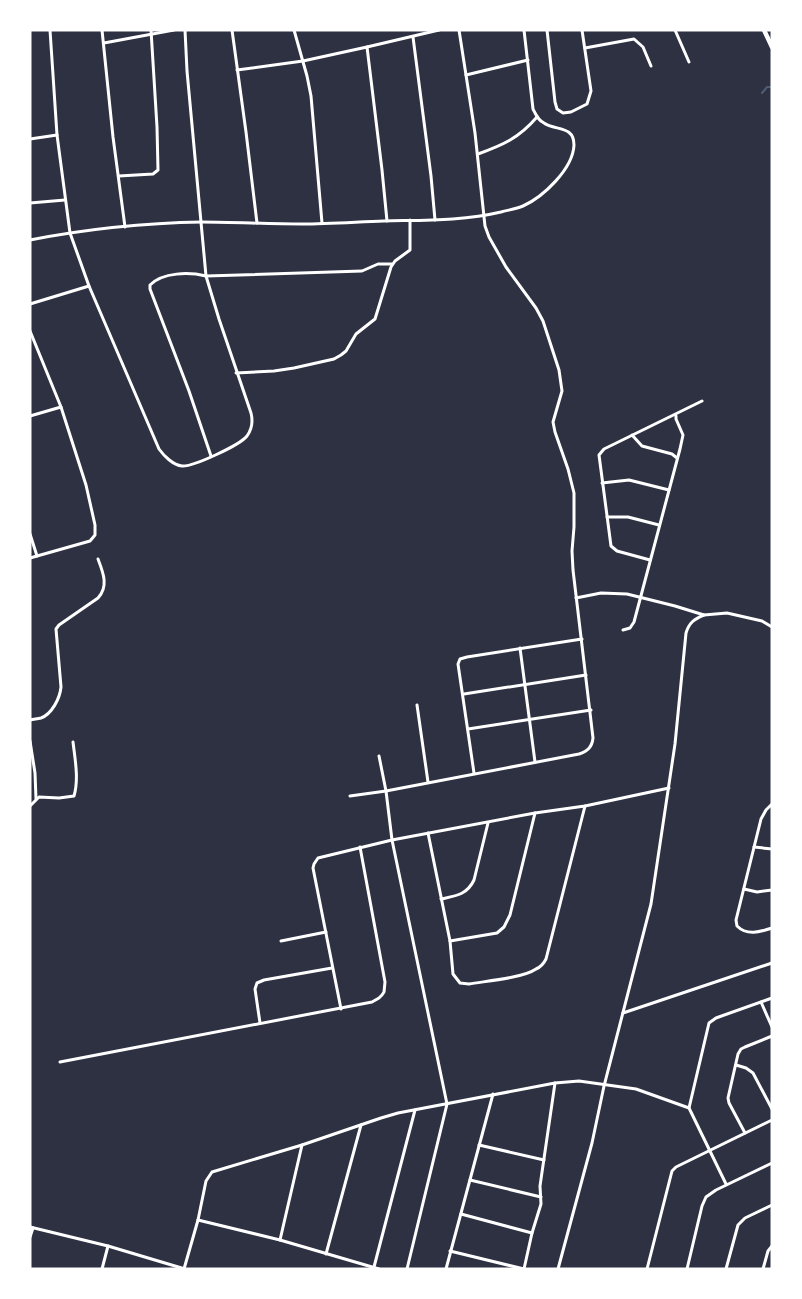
<svg xmlns="http://www.w3.org/2000/svg" width="802" height="1299" font-family="Lato,sans-serif">
	<rect width="100%" height="100%" fill="#2d3142"/>
	<g fill="none" stroke-linecap="round" stroke-linejoin="round">
		<path stroke="#4f5d75" stroke-width="2" d="M762 93 767 87H772"/>
		<g stroke="#fff" stroke-width="3">
			<path d="M50 30 57 135 70 233 89 286 159 449C164 456 173 465 182 466 193 467 240 445 247 436 252 429 253 421 251 413L219 319 206 276 362 271 378 264H392"/>
			<path d="M102 30 113 137 125 227"/>
			<path d="M185 30 187 71 206 276C189 272 163 272 150 285V289L189 391 211 456"/>
			<path d="M232 30 246 132 257 223"/>
			<path d="M294 30 307 76 311 96 322 223"/>
			<path d="M547 30 555 102 557 109 563 113 571 112 587 104 591 91 582 30"/>
			<path d="M675 30 689 62"/>
			<path d="M413 37 431 176 435 220"/>
			<path d="M104 43 174 30"/>
			<path d="M367 47 439 30"/>
			<path d="M585 48 634 39 643 47 651 66"/>
			<path d="M237 70 303 61 367 47 382 170 387 221"/>
			<path d="M466 75 528 60"/>
			<path d="M30 139 57 135"/>
			<path d="M478 154C503 145 519 138 537 117"/>
			<path d="M119 176 153 174 158 170 157 127 151 30"/>
			<path d="M30 203 65 200"/>
			<path d="M30 240C86 229 144 223 202 222 235 222 268 224 302 224 329 224 356 222 384 221 423 220 463 221 501 212 508 210 516 209 523 206 543 197 573 169 574 145 574 125 555 131 544 123 538 120 536 115 533 109L524 30"/>
			<path d="M30 304 89 286"/>
			<path d="M30 331 61 407 30 416"/>
			<path d="M236 373 274 371 294 368 334 359 341 355 346 351 356 334 375 319 391 267 395 261 410 250V220"/>
			<path d="M632 435 642 446 672 454 677 458"/>
			<path d="M602 483 629 480 669 490"/>
			<path d="M607 517H628L659 525"/>
			<path d="M30 534 37 556"/>
			<path d="M30 558 90 541 95 535V525L86 485 61 407"/>
			<path d="M650 560 617 551 611 546 599 455 604 449 702 401"/>
			<path d="M576 598 601 593 627 594 675 606 704 615 727 613 762 621 772 627"/>
			<path d="M623 630 630 628 634 622 680 449 683 435 676 419V416"/>
			<path d="M520 648 535 762"/>
			<path d="M464 694 586 675"/>
			<path d="M417 705 428 782"/>
			<path d="M30 720C34 719 37 719 41 718 52 714 60 698 61 687L56 629 59 625 98 598C109 586 103 572 98 559"/>
			<path d="M468 729 591 710"/>
			<path d="M30 741 35 773 36 799"/>
			<path d="M379 756 386 791 392 840 447 1104 407 1269"/>
			<path d="M474 773 458 664 460 659 467 657 582 639"/>
			<path d="M350 796 386 791 579 754C588 751 592 747 593 738L573 570 572 551 574 527V493L568 469 555 432 553 422 562 391 559 370 543 321 536 308 506 267 489 237 485 226 475 133 459 30"/>
			<path d="M772 804 766 810 761 819 736 920 737 926C747 936 760 932 772 928"/>
			<path d="M30 806 39 797 59 798 74 796C79 779 75 759 73 742"/>
			<path d="M428 833 450 941 453 974 460 983 469 984C486 981 523 978 536 969 541 967 544 963 546 959L585 806"/>
			<path d="M754 847 772 849"/>
			<path d="M744 889 757 892 772 890"/>
			<path d="M441 899C455 896 467 895 474 880L488 823"/>
			<path d="M281 941 326 932"/>
			<path d="M450 941 497 933 504 927 510 915 535 813"/>
			<path d="M761 1002 772 1027"/>
			<path d="M341 1009 313 868 314 864 318 858 392 840 535 813 585 806 669 788"/>
			<path d="M623 1013 772 963"/>
			<path d="M260 1023 255 989 257 983 264 980 332 968"/>
			<path d="M60 1062 372 1002 379 998 382 995 384 992 385 982 360 847"/>
			<path d="M736 1065 746 1068 753 1073 772 1109"/>
			<path d="M689 1108 709 1023 716 1018 772 998"/>
			<path d="M745 1133 729 1103 728 1098 738 1054 741 1049 745 1047 772 1036"/>
			<path d="M479 1145 544 1160"/>
			<path d="M470 1180 541 1197"/>
			<path d="M461 1214 532 1233"/>
			<path d="M198 1220 280 1240 379 1269"/>
			<path d="M30 1227 108 1246 185 1269"/>
			<path d="M30 1237 33 1228"/>
			<path d="M280 1240 302 1145"/>
			<path d="M450 1251 524 1269"/>
			<path d="M326 1254 361 1125"/>
			<path d="M374 1267 415 1110"/>
			<path d="M102 1269 108 1246"/>
			<path d="M184 1269 198 1220 206 1181 212 1172 302 1145 381 1118 398 1113 555 1083 579 1081 636 1089 689 1108 726 1184"/>
			<path d="M446 1269 493 1094"/>
			<path d="M524 1269 532 1233 541 1204 540 1186 555 1083"/>
			<path d="M558 1269 592 1143 604 1086 651 904 675 744 686 633C689 623 694 619 704 615"/>
			<path d="M647 1269 672 1171 676 1167 772 1120"/>
			<path d="M687 1269 702 1206 706 1197 716 1190 772 1163"/>
			<path d="M726 1269 738 1225 745 1218 772 1205"/>
			<path d="M763 1269 768 1251 772 1246"/>
		</g>
		<path stroke="#fff" stroke-width="4.5" d="M764 30 772 47"/>
	</g>
	<rect width="802" height="1299" fill="none" stroke="#ffffff" stroke-width="63"/>
</svg>
